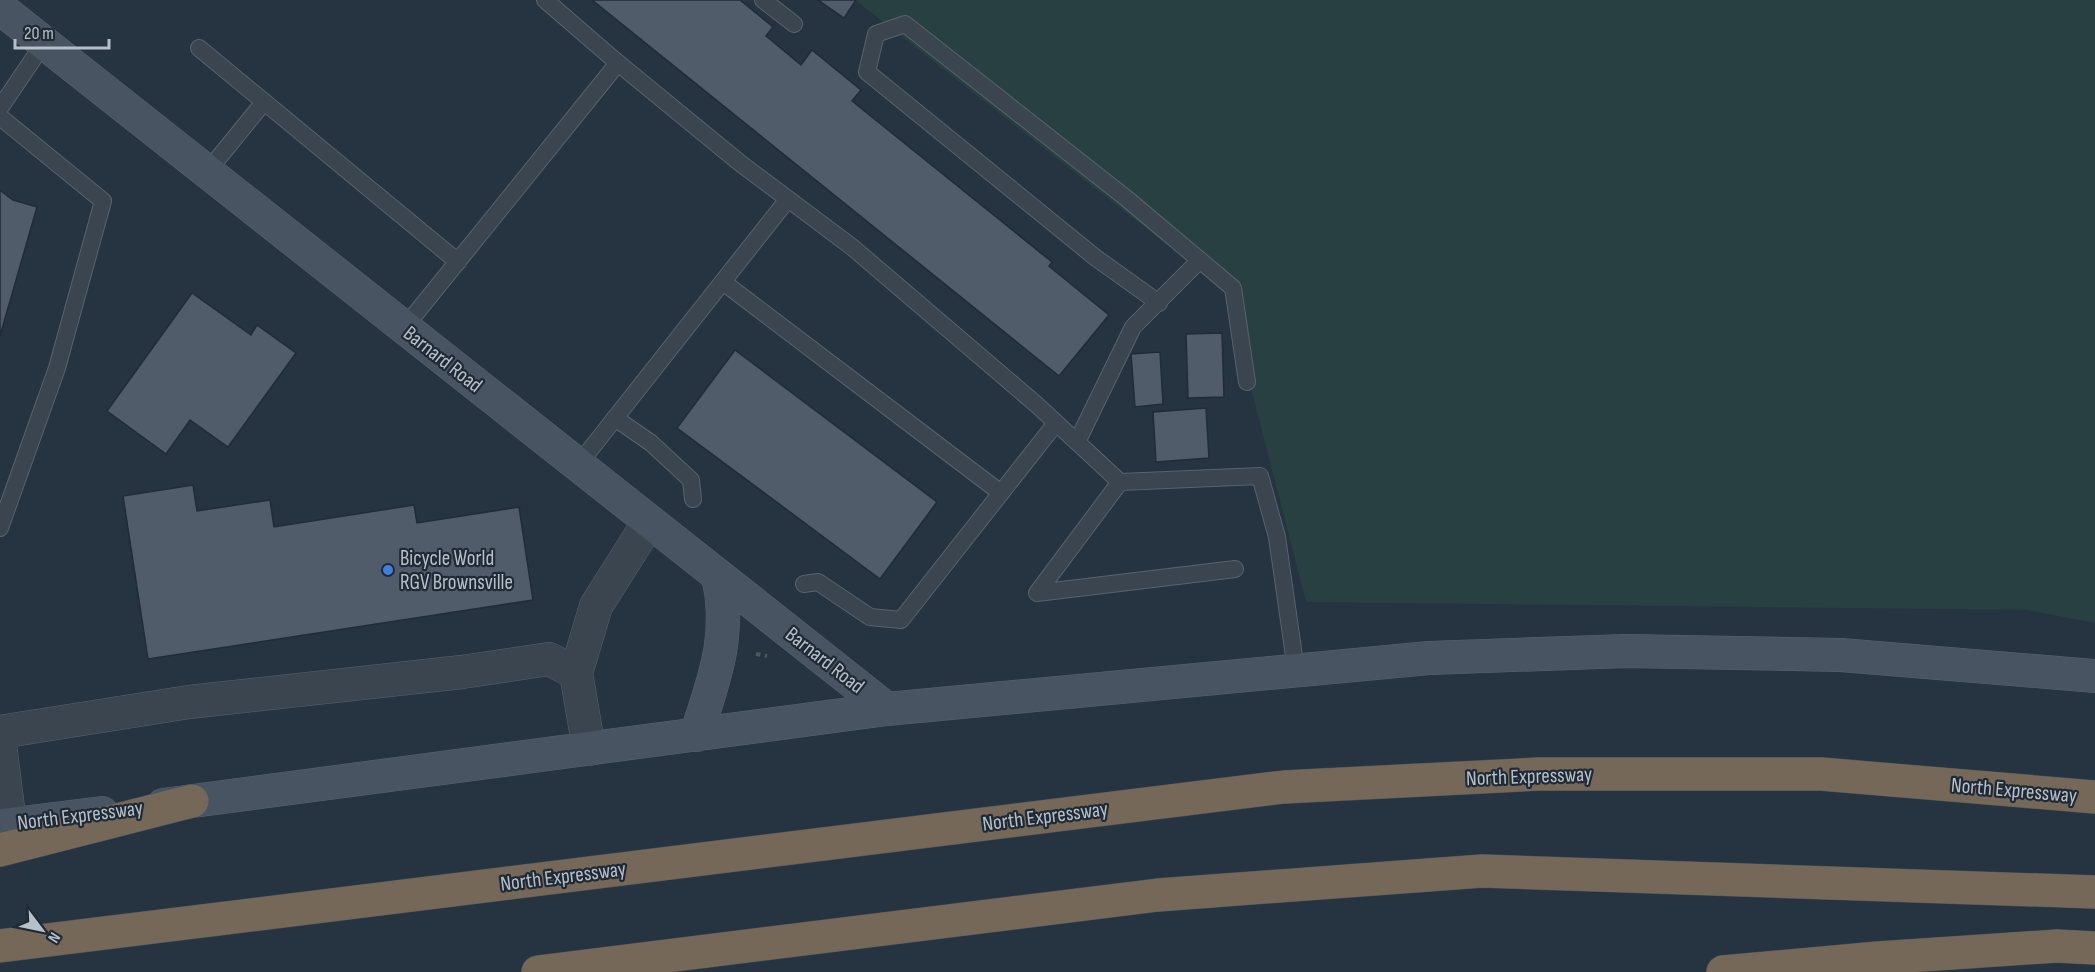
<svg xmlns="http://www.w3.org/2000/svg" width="2095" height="972" font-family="'Sofia Sans Condensed',sans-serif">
	<rect width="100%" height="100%" fill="#263340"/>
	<path fill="#284041" d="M855 0H2095V623L2027 610 1306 602 1226 291Z"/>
	<g fill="#505c6a" stroke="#212c37" stroke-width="1.5">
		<path d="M592 0H740L773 27 766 36 801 65 812 50 861 90 852 101 1052 262 1049 266 1109 315 1059 376Z"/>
		<path d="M818 0H856L844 18Z"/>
		<path d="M0 190 13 200 37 207 0 336Z"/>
		<path d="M192 293 251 335 257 325 296 353 228 447 190 420 166 454 107 411Z"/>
		<path d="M1222 333 1224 397 1188 398 1186 334Z"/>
		<path d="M735 350 937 502 880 579 677 428Z"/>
		<path d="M1160 352 1163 404 1135 407 1131 354Z"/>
		<path d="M1206 408 1209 458 1156 462 1153 412Z"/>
		<path d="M193 485 197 511 270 500 274 527 414 505 417 523 519 507 533 600 148 659 123 496Z"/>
	</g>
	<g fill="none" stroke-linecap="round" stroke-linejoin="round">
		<g stroke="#58636d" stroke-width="18">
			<g id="lane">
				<path d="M545 0 618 63"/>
				<path d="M763 0 794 24"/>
				<path d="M199 48 458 262"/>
				<path d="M0 108 44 43"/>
				<path d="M0 117 103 201 57 368 0 528"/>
				<path d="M207 172 264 102"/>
				<path d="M723 282 1001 493"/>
				<path d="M1159 303 1096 258 867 72 876 34 905 24 1126 198 1233 288 1247 382"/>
				<path d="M404 328 618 63 740 163 852 247 1037 405 1120 482"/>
				<path d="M615 418 651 443 691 480 693 499"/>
				<path d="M1077 442 1133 327 1200 260"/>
				<path d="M578 465 788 199"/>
				<path d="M1235 569 1037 593 1120 482 1260 476 1277 537 1296 670"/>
				<path d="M804 584 818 582 870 617 901 620 1056 423"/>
			</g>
		</g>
		<g stroke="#58636d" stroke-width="34">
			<g id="street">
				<path d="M0 732 189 702 462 672 549 659 576 673"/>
				<path d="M0 745 10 824"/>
				<path d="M589 749 576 673 596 606 649 522"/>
			</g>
		</g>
		<g stroke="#58636d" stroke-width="34">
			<g id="secondary">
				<path d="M0 8 887 709"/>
				<path d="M696 735C714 680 732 635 718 576"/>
				<path d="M163 805 887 709 1429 658 1626 651 1841 655 2095 676"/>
				<path d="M0 826 102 813"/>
			</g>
		</g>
		<g stroke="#45505a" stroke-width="34">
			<g id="highway">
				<path d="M0 850 192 801"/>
				<path d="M0 946 1284 787 1539 774H1821L2095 797"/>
				<path d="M538 972 1158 895 1482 871 2095 892"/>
				<path d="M1723 972 1878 958 2057 946 2095 948"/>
			</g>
		</g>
		<path stroke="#475c5d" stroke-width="4" stroke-dasharray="4.5 4.5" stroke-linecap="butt" d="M756 654 767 656"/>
		<use href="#lane" stroke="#3b4550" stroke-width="16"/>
		<use href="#street" stroke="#3b4550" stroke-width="33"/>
		<use href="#secondary" stroke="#495462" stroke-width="33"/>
		<use href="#highway" stroke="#756858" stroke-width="33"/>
	</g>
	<circle fill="#3f7fe0" stroke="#1f2a35" stroke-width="2" cx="388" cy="570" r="6"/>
	<g text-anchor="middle" stroke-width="4.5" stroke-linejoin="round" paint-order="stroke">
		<g font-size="21" fill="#b7c0ca" stroke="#1f2a35">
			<text transform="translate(443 359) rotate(38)" y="7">Barnard Road</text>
			<text transform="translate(825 660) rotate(38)" y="7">Barnard Road</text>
			<text transform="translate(1529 776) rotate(-2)" y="7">North Expressway</text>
			<text transform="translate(2014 790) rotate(5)" y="7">North Expressway</text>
			<text transform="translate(80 815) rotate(-7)" y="7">North Expressway</text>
			<text transform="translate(1045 816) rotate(-7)" y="7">North Expressway</text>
			<text transform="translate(563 876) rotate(-7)" y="7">North Expressway</text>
		</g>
		<g font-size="21" fill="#b7c0ca" stroke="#1f2a35" text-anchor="start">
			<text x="400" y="565">Bicycle World<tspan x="400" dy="24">RGV Brownsville</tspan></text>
		</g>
	</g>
	<g transform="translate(42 930) rotate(122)" stroke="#1f2a35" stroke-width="4.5" paint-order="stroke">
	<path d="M0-4.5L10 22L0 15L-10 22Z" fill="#b7c0ca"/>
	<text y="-9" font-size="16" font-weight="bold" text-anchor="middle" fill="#b7c0ca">N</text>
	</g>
	<path d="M15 39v9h94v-9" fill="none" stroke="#b7c0ca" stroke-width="3"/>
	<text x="24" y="39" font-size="18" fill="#b7c0ca" stroke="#1f2a35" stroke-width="4.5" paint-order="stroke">20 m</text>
</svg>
